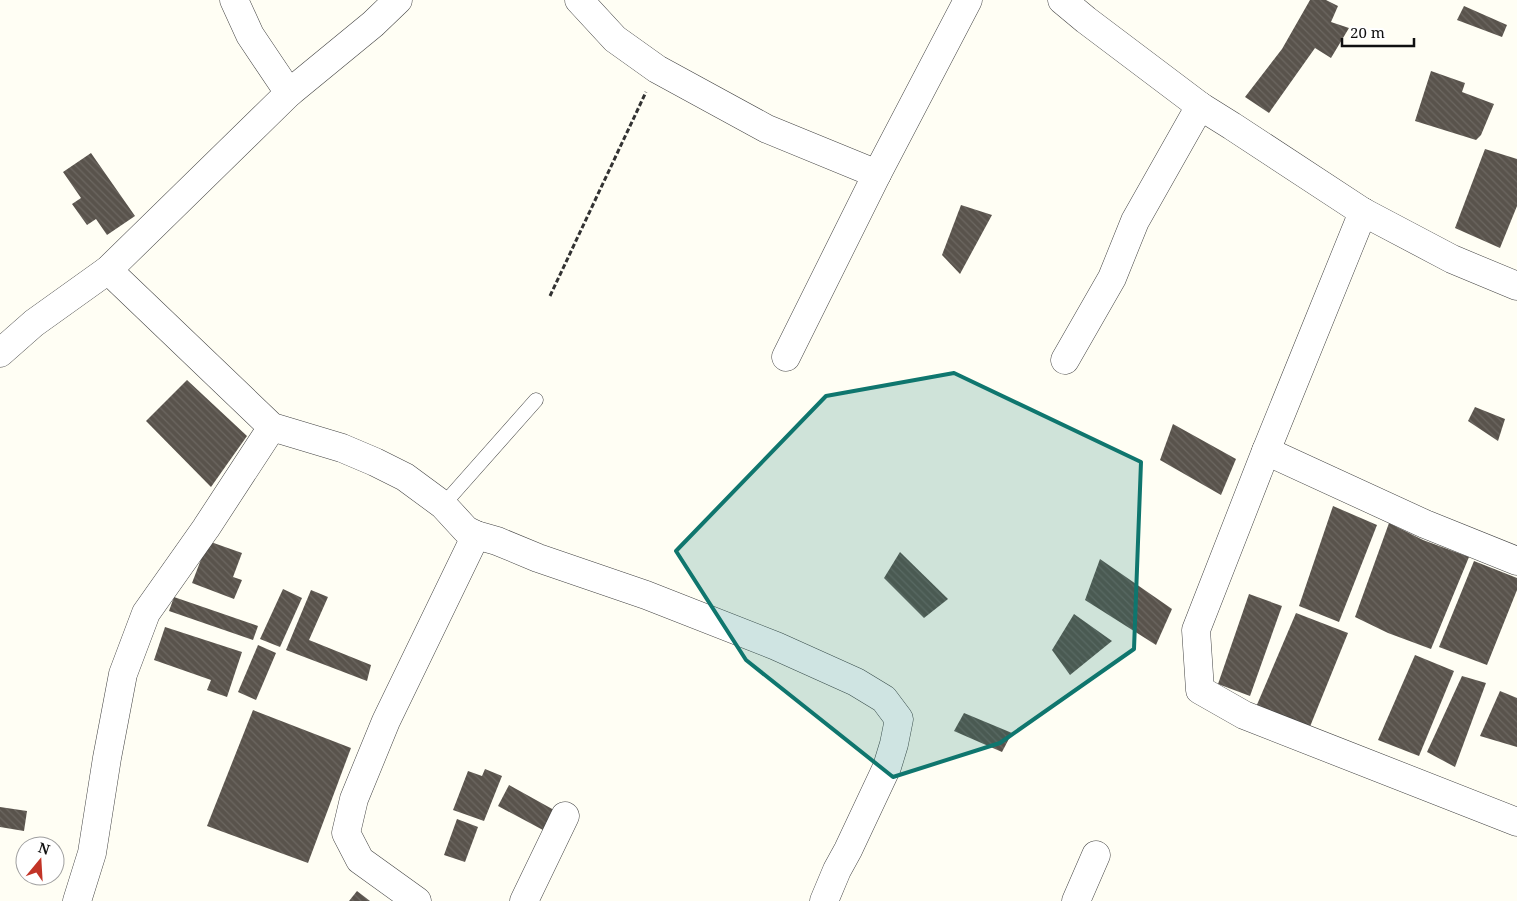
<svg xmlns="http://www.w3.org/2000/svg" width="1517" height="901" font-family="'Noto Serif',serif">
	<defs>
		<pattern id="building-back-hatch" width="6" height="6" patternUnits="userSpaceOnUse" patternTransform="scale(1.25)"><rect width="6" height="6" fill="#59534c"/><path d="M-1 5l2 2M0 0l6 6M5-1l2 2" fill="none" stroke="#6c6761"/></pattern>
	</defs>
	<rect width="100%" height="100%" fill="#fffef4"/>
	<g fill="url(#building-back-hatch)">
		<path d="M1310 0H1326L1338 6 1331 22 1349 28 1331 58 1315 48 1269 113 1245 97 1282 49Z"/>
		<path d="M1464 6 1507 25 1502 37 1457 20Z"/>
		<path d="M1431 71 1465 83 1462 92 1494 104 1481 135 1476 140 1415 121Z"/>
		<path d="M1485 149 1517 159V206L1500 248 1455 228Z"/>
		<path d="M91 153 135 216 107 235 96 219 87 225 72 204 81 198 63 172Z"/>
		<path d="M961 205 992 215 960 274 942 255Z"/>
		<path d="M187 380 247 436 211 487 146 421Z"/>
		<path d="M1475 407 1505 419 1498 441 1468 421Z"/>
		<path d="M1173 424 1236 459 1221 495 1160 460Z"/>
		<path d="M1333 506 1377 525 1339 622 1299 606Z"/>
		<path d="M1389 523 1423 540 1469 557 1431 649 1388 633 1355 617Z"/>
		<path d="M208 541 242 553 233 577 242 580 234 599 192 583Z"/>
		<path d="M900 552 948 599 924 618 884 578Z"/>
		<path d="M1100 559 1172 609 1156 645 1085 600Z"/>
		<path d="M1474 561 1517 578V590L1487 665 1439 647Z"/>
		<path d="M283 589 302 598 280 647 260 639Z"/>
		<path d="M311 590 328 597 309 640 371 665 367 681 286 650Z"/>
		<path d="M1249 594 1282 606 1250 696 1218 684Z"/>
		<path d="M174 597 258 626 253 640 169 611Z"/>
		<path d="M1296 613 1348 633 1309 729 1256 707Z"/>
		<path d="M1074 614 1112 641 1070 675 1052 650Z"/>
		<path d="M165 627 242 652 227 697 207 690 211 680 154 660Z"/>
		<path d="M258 645 276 653 256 700 238 692Z"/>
		<path d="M1415 655 1454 671 1419 756 1378 740Z"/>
		<path d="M1462 676 1486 683 1455 767 1427 752Z"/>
		<path d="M1500 691 1517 698V747L1480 736Z"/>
		<path d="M253 710 351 748 308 863 207 826Z"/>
		<path d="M964 713 1012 733 1002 752 954 731Z"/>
		<path d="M485 769 502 776 484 821 453 810 468 771 482 776Z"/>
		<path d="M509 785 554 810 543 830 498 806Z"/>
		<path d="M0 807 27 811 24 831 0 827Z"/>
		<path d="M457 819 478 827 465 862 444 855Z"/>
		<path d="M357 891 370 901H349Z"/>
	</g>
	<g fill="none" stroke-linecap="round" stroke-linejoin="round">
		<g stroke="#434343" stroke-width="15">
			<path id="lane" d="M443 505 536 400"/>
		</g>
		<g stroke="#434343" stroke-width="29">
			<g id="street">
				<path d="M234 0 250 35 289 93"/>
				<path d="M579 0 615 39 657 69 767 129 877 174"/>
				<path d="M1062 0 1086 20 1200 106 1232 126 1363 212 1452 259 1517 286"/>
				<path d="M1363 212 1266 451 1196 630 1200 690 1244 715 1517 822"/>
				<path d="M108 270 272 427 342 448 375 462 405 477 443 505 466 530 476 535 497 541 538 558 646 595 776 646 856 682 884 699 899 719 894 744 887 767 848 850 837 870 824 901"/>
				<path d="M0 353 34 323 108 270 289 93 373 24 398 0"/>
				<path d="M786 357 877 174 968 0"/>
				<path d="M1065 360 1112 278 1135 221 1200 106"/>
				<path d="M1266 451 1425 524 1517 561"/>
				<path d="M77 901 92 853 107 758 123 674 146 613 206 528 272 427"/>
				<path d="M417 901 360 860 346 833 354 799 386 721 476 535"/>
				<path d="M524 901 565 816"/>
				<path d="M1076 901 1096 855"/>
			</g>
		</g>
		<path stroke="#323232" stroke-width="3" stroke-dasharray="5 2.5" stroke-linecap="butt" d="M550 296 646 92"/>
		<use href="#lane" stroke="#fff" stroke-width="14"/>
		<use href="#street" stroke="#fff" stroke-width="28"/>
	</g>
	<path fill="#0f766e" fill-opacity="0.2" stroke="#0f766e" stroke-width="4" stroke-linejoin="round" d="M954 373 1141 462 1134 649 1000 743 893 777 746 660 676 551 826 396Z"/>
	<g transform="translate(40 861) rotate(18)"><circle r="24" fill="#ffffff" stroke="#9f9f9f"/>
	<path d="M0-4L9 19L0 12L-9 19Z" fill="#c23427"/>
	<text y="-8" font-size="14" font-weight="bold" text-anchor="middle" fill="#101010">N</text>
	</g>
	<path d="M1342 38v8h72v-8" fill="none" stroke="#101010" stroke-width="2.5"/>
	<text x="1350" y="38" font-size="15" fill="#101010" stroke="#ffffff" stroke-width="4" paint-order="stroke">20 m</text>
</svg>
